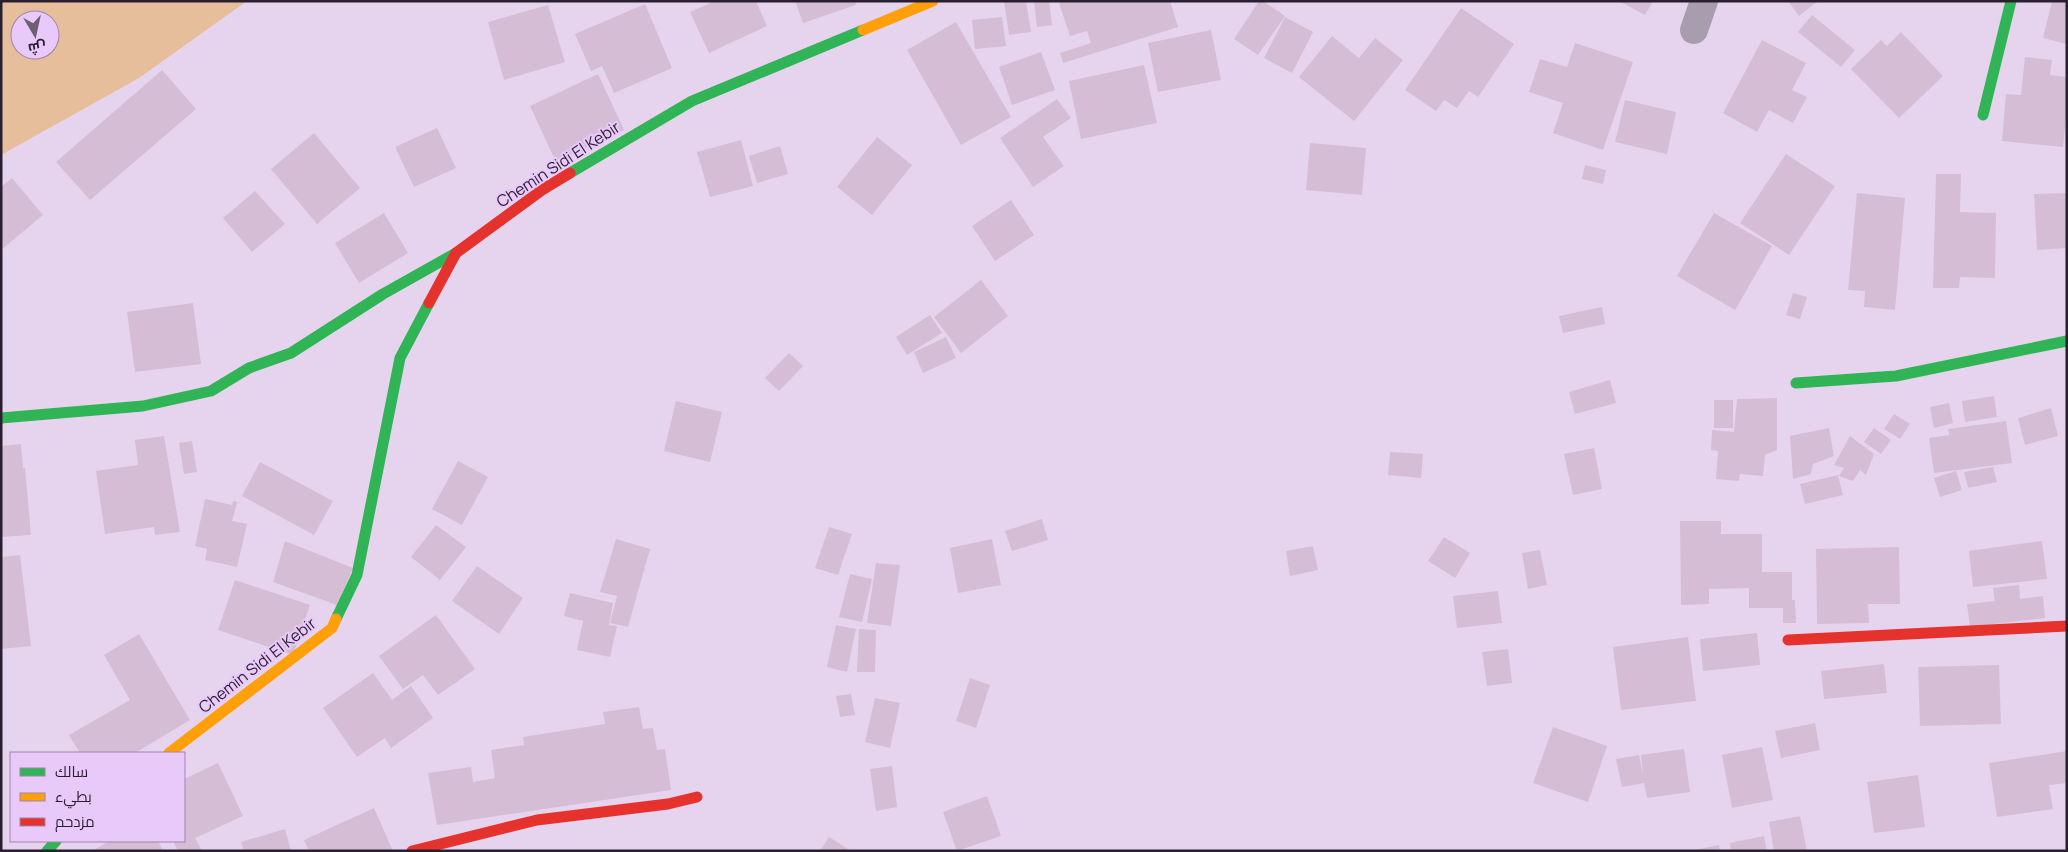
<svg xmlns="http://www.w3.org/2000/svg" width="2068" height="852" font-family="Manrope,Cairo,sans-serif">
	<rect width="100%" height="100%" fill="#e6d4ef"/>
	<path fill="#e7be9b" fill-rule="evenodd" d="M1 1H247L139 78 1 155ZM20 20H50V50H20Z"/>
	<g fill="#d5bdd6">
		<path d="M715 1H756L767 26 709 53 690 12Z"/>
		<path d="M795 1H855L856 5 803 23Z"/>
		<path d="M1004 1H1026L1031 32 1009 35Z"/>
		<path d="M1034 1H1049L1052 25 1037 27Z"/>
		<path d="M1064 1H1170L1178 27 1063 63 1060 53 1091 43 1087 31 1070 36 1059 3Z"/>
		<path d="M1259 1H1263L1285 16 1258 55 1234 39Z"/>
		<path d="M1619 1H1653L1645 15Z"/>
		<path d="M1788 1H1818L1799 16Z"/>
		<path d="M2052 1H2067V44L2043 38Z"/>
		<path d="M645 4 672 68 614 93 602 66 591 71 575 34Z"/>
		<path d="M548 5 565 62 504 80 488 22Z"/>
		<path d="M1461 8 1514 44 1478 97 1469 91 1457 108 1444 100 1436 111 1405 90Z"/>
		<path d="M1812 15 1855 50 1841 67 1798 32Z"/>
		<path d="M1002 17 1006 46 975 49 972 20Z"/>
		<path d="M1285 17 1313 32 1292 73 1264 58Z"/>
		<path d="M956 22 1011 117 961 145 907 50Z"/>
		<path d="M1211 30 1221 80 1158 92 1148 43Z"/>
		<path d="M1901 32 1943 76 1899 118 1851 69 1881 40 1887 46Z"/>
		<path d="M1332 36 1359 58 1375 38 1403 60 1354 121 1299 77Z"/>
		<path d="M1762 40 1806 63 1792 90 1807 97 1793 123 1769 110 1757 132 1723 113Z"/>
		<path d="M1575 43 1633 62 1603 150 1553 133 1563 103 1529 92 1540 59 1567 67Z"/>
		<path d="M1041 52 1055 90 1012 105 999 67Z"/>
		<path d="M2025 57 2052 60 2050 75 2067 77V108L2063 147 2002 141 2006 94 2021 95Z"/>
		<path d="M1144 65 1157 123 1081 139 1069 81Z"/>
		<path d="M162 70 196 109 90 200 56 162Z"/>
		<path d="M598 74 624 130 556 162 530 106Z"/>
		<path d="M1057 99 1071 118 1043 137 1064 166 1033 187 1000 138Z"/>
		<path d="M1625 100 1676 112 1667 154 1615 142Z"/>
		<path d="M437 128 456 168 414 187 395 147Z"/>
		<path d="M314 133 360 188 317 224 271 169Z"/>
		<path d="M877 137 912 165 872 215 837 187Z"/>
		<path d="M741 140 753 186 710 197 697 152Z"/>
		<path d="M1310 143 1366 148 1362 195 1306 190Z"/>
		<path d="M780 146 788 174 757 183 749 156Z"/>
		<path d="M1786 154 1835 186 1789 255 1740 223Z"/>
		<path d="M1585 165 1606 170 1603 184 1582 179Z"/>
		<path d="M1936 174H1961L1960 212 1996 213 1995 278 1960 277 1959 288H1933Z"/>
		<path d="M12 178 43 215 1 250V187Z"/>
		<path d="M255 191 285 224 252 252 223 218Z"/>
		<path d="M1857 193 1905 198 1895 310 1864 307 1865 291 1848 290Z"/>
		<path d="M2067 193V248L2037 250 2034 194Z"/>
		<path d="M1011 200 1034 235 995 261 972 226Z"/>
		<path d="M384 213 408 253 359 283 335 243Z"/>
		<path d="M1714 213 1772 246 1735 310 1677 276Z"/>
		<path d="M981 280 1008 316 961 353 934 317Z"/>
		<path d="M1793 293 1807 297 1800 319 1786 315Z"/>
		<path d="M193 303 201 364 135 372 127 312Z"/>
		<path d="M1602 307 1605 324 1563 333 1559 316Z"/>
		<path d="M930 315 942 333 907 355 896 337Z"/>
		<path d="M946 337 956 358 923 373 914 352Z"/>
		<path d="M789 353 803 366 779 391 765 378Z"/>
		<path d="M1610 380 1616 403 1575 414 1569 392Z"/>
		<path d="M1994 396 1997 417 1965 422 1962 401Z"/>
		<path d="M1777 398V450L1765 455 1763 476 1740 474 1739 481 1716 479 1718 451 1711 450 1712 430 1734 432 1737 399Z"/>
		<rect x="1714" y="400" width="19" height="28"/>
		<path d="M676 401 722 412 710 462 664 451Z"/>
		<path d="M1949 403 1953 423 1934 428 1930 407Z"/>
		<path d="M2051 408 2058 436 2025 445 2018 418Z"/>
		<path d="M1894 414 1910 424 1900 439 1884 429Z"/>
		<path d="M2006 421 2012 463 1934 473 1929 438 1949 435 1948 429Z"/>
		<path d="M1829 428 1834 456 1813 464 1811 474 1793 479 1790 436Z"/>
		<path d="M1874 428 1891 440 1881 454 1864 442Z"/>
		<path d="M164 436 180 532 155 535 154 527 105 534 96 471 138 465 135 440Z"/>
		<path d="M1850 436 1874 454 1866 475 1860 470 1853 481 1839 476 1844 468 1834 465Z"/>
		<path d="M192 441 197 472 184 474 179 443Z"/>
		<path d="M21 444 23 468H25L31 535 1 537V446Z"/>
		<path d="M1594 448 1602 489 1573 495 1564 454Z"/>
		<path d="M1390 452 1423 454 1421 478 1388 475Z"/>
		<path d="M458 461 488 477 462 525 432 509Z"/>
		<path d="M260 462 333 501 314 535 242 496Z"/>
		<path d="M1993 467 1997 482 1968 488 1964 472Z"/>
		<path d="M1956 471 1962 490 1940 497 1934 478Z"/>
		<path d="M1838 475 1843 495 1805 504 1800 484Z"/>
		<path d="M205 499 232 505 233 501 237 502 232 521 247 524 237 567 205 560 207 549 195 546Z"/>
		<path d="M1042 519 1048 540 1012 551 1005 531Z"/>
		<path d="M1680 521H1721V534H1762V572H1792V600H1795L1796 623H1783V608H1749V588L1709 589V604L1681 605Z"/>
		<path d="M436 525 466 547 440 580 411 557Z"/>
		<path d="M829 527 852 534 838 575 815 568Z"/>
		<path d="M1444 537 1470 553 1455 578 1428 561Z"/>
		<path d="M616 539 650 549 628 627 610 623 617 596 600 592Z"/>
		<path d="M992 539 1001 585 958 593 950 548Z"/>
		<path d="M285 541 353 568 337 605 273 582Z"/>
		<path d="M2042 541 2047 579 1973 587 1969 551Z"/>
		<path d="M1313 546 1318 570 1290 576 1286 551Z"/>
		<path d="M1899 547 1900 604H1868L1869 623 1817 624 1816 549Z"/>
		<path d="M1540 550 1547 585 1528 589 1522 553Z"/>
		<path d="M20 555 31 646 1 649V557Z"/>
		<path d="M876 563 900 565 891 626 867 623Z"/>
		<path d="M477 566 523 598 499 634 452 601Z"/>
		<path d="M850 574 872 579 862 622 839 617Z"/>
		<path d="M235 580 310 605 293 655 218 630Z"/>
		<path d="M2019 585 2020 599 2043 596 2045 618 1970 627 1967 604 1995 601 1993 588Z"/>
		<path d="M1498 591 1502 623 1457 628 1453 596Z"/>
		<path d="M570 593 613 603 609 625 617 626 610 657 577 650 583 621 564 616Z"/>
		<path d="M436 615 475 669 438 695 423 675 403 689 379 656Z"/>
		<path d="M836 625 856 629 847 672 827 667Z"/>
		<path d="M859 629 876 630 875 672H857Z"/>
		<path d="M1757 633 1760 665 1703 671 1700 639Z"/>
		<path d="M139 634 190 720 135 753H80L69 735 130 700 104 655Z"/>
		<path d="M1688 637 1696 701 1621 710 1613 647Z"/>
		<path d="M1508 649 1512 683 1487 686 1482 652Z"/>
		<path d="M1884 664 1887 693 1824 699 1821 671Z"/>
		<path d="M1999 665 2001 724 1920 726 1918 667Z"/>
		<path d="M373 673 392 700 411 686 433 718 391 748 385 738 357 757 323 708Z"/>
		<path d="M970 678 990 685 976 728 956 721Z"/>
		<path d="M851 694 855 715 840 717 836 696Z"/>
		<path d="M875 698 900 703 890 748 865 742Z"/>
		<path d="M639 707 643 729 653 728 657 750 665 749 671 790 437 825 428 773 471 767 473 782 495 778 491 750 524 745 523 737 605 724 603 712Z"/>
		<path d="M1815 723 1820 750 1781 758 1775 731Z"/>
		<path d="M1553 727 1607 746 1588 802 1533 783Z"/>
		<path d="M1762 747 1773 800 1732 808 1722 755Z"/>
		<path d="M1684 749 1690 792 1647 798 1644 783 1622 787 1616 759 1639 755 1643 775 1641 755Z"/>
		<path d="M2067 751V783L2049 785 2053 809 1997 817 1989 763Z"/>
		<path d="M218 763 243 816 195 838 202 851H178L173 841H184V779Z"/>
		<path d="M892 766 897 807 876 811 870 769Z"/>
		<path d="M1918 775 1925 827 1874 833 1867 782Z"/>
		<path d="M987 796 1001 836 957 851 943 812Z"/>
		<path d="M374 808 393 851H309L304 840Z"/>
		<path d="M1800 816 1807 851H1774L1769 822Z"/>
		<path d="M285 829 291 851H244L241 842Z"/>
		<path d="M1764 836 1767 851H1731L1730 843Z"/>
		<path d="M829 837 851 851H820Z"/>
		<path d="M110 841H158L163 851H92Z"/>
		<path d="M1719 845 1720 851H1695V850Z"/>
	</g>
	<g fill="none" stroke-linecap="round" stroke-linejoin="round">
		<path stroke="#a89dae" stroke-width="28" d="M1694 30 1704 1"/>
		<g stroke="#30b455" stroke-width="11">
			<path d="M1983 115 2011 1"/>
			<path d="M570 173 692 101 863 30"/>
			<path d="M1796 383 1896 376 2067 341"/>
			<path d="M1 418 143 406 211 391 249 368 291 353 383 294 456 253"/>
			<path d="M336 619 357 575 400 358 429 303"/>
			<path d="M47 851 56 841"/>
		</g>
		<g stroke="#ff9f0a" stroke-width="11">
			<path d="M863 30 933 1"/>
			<path d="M169 753 332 628 336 619"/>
		</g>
		<g stroke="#e5322d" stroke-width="11">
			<path d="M429 303 456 253 542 190 570 173"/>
			<path d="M1788 640 2067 626"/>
			<path d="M412 851 537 820 668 804 697 797"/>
		</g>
	</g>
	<g text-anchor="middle" stroke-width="4" stroke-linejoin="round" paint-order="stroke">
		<g font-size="16" fill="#2a1e31" stroke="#e9c9fa">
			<text transform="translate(558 164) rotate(-33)" y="6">Chemin Sidi El Kebir</text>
			<text transform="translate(257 665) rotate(-38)" y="6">Chemin Sidi El Kebir</text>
		</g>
	</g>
	<rect width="2068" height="852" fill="none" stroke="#2a1e31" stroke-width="5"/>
	<rect x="10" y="752" width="175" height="90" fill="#e9c9fa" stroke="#9d85aa"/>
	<rect x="20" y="768" width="25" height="8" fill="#30b455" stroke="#9d85aa"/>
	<text x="55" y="777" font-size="15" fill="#2a1e31">سالك</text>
	<rect x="20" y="793" width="25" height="8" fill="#ff9f0a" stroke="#9d85aa"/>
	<text x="55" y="802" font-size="15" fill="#2a1e31">بطيء</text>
	<rect x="20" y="818" width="25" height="8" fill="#e5322d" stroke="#9d85aa"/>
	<text x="55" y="827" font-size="15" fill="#2a1e31">مزدحم</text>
	<g transform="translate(35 35) rotate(171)"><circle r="24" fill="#e9c9fa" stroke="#9d85aa"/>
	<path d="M0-4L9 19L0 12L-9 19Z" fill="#6c5e74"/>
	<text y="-8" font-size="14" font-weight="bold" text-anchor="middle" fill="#2a1e31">ش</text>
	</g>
</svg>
